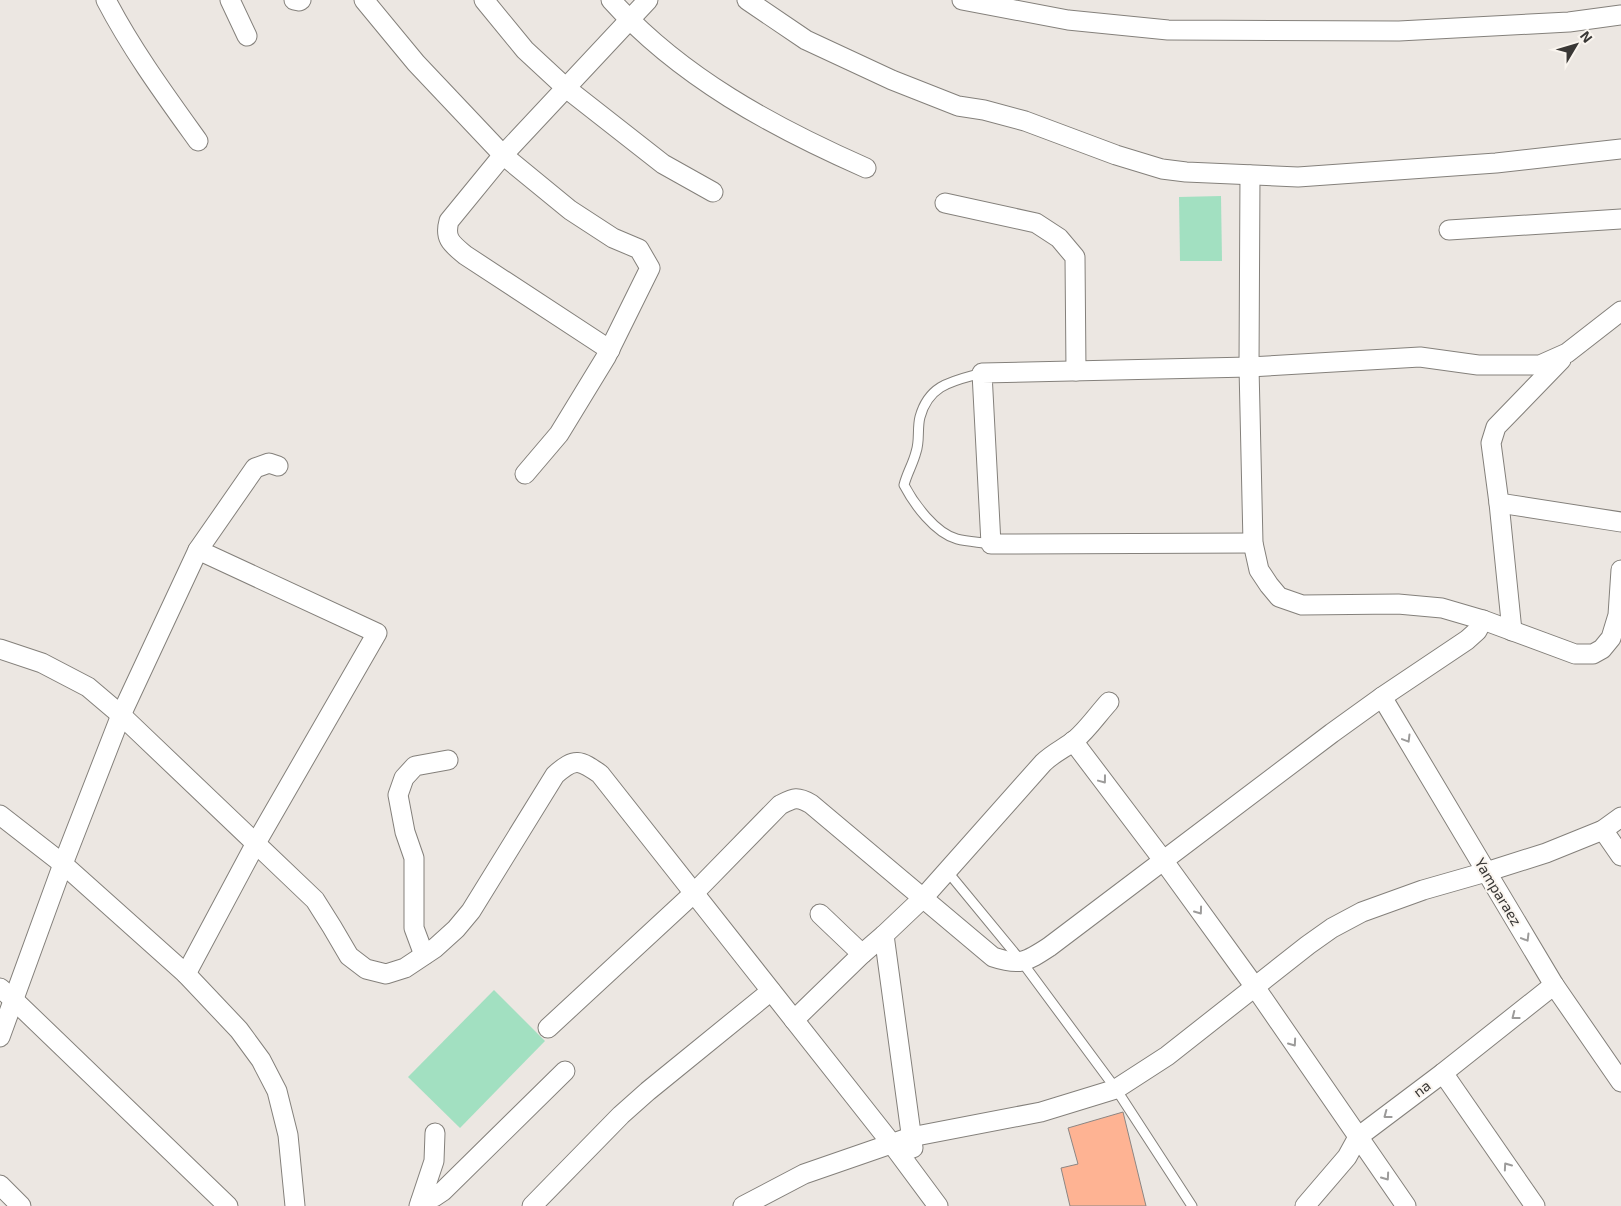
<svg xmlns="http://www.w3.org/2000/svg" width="1621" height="1206" font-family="'Exo 2',sans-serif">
	<rect width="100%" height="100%" fill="#ece7e2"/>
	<g fill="#a2e0c1">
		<path d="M1221 196 1222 261H1180L1179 197Z"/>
		<path d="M494 990 545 1041 460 1128 408 1077Z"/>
	</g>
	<path fill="#feb393" stroke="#8c8683" d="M1123 1112 1146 1206H1070L1061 1168 1078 1164 1068 1128Z"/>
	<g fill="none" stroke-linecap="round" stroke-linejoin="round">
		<g stroke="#84807b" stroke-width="11">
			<g id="service">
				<path d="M982 373C953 381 929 384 920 417 917 428 920 441 916 452 913 464 907 473 904 485 914 504 935 533 957 539 968 542 980 542 991 544"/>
				<path d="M947 871 1022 962 1116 1089 1192 1206"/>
			</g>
		</g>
		<g stroke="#84807b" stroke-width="21">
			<g id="minor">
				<path d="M106 0C132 50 165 95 198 141"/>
				<path d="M230 0 247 36"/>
				<path d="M294 0 299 1 301 0"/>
				<path d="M364 0 416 63 503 155 570 210 613 238 639 249 650 268 606 357 559 434 525 474"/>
				<path d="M484 0 525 50 566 88 663 164 713 192"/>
				<path d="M611 0C680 77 773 127 866 168"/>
				<path d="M747 0 806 40 892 80 958 106 984 110 1025 121 1116 155 1162 169 1186 172 1298 177 1496 163 1621 149"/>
				<path d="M962 0 1068 20 1168 30 1399 31 1569 22 1621 15"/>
				<path d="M1250 175 1249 367 1253 543 1259 570 1269 585 1279 597 1302 605 1398 604 1442 608 1483 620 1575 654H1593L1602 649 1611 638 1618 615 1621 570"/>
				<path d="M945 203 1036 223 1059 238 1075 257 1076 371"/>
				<path d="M1449 230 1621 219"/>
				<path d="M610 350 465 255C452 244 444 239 449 221L503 155 648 0"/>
				<path d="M1499 503 1621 522"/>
				<path d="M1253 543 991 544 982 373 1249 367 1420 357 1478 365H1540L1567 353 1621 311"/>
				<path d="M1512 631 1499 503 1491 443 1496 427 1561 360"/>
				<path d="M0 649 42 663 88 687 121 715 315 900 332 927 349 956 366 969 386 974 405 968 435 948 456 929 471 911 555 775C575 757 580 760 600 774L892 1144 938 1206"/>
				<path d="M1382 697 1554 985 1621 1082"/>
				<path d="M1073 741 1163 860 1255 987 1406 1206"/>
				<path d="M0 815 63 864 186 974 239 1030 261 1060 277 1091 288 1135 295 1206"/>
				<path d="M1603 830 1621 856"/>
				<path d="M820 914 862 954"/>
				<path d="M884 935 923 898 1043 763C1053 753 1065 748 1075 740 1088 729 1098 714 1109 702"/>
				<path d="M424 955 414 928V858L405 832 398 795 404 778 415 766 448 760"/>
				<path d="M186 974 256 843 377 633 198 550"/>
				<path d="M0 988 14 1000 228 1206"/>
				<path d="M794 1020 862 954 884 935 913 1148"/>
				<path d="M548 1028 694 893 780 805C794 798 797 796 811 804L993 957C1020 966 1026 962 1049 947L1332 733 1382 697 1467 640 1477 631 1483 620"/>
				<path d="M0 1037 63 864 121 715 198 550 255 468 269 463 278 466"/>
				<path d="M1443 1073 1535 1206"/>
				<path d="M0 1185 21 1206"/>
				<path d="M421 1201 434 1197 443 1191 565 1071"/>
				<path d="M419 1206 434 1161 435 1133"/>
				<path d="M532 1206 621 1115 648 1091 771 991"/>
				<path d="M743 1206 804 1174 911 1137 1041 1112 1116 1089 1167 1056 1308 945 1332 928 1362 912 1423 890 1486 872 1546 853 1603 830 1621 817"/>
				<path d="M1305 1206 1347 1157 1358 1137 1443 1073 1554 985"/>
			</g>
		</g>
		<use href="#service" stroke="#fff" stroke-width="9"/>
		<use href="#minor" stroke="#fff" stroke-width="19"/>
	</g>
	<defs><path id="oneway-chevron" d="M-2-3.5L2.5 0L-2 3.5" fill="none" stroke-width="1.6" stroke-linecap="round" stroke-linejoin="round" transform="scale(1.25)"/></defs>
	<g stroke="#9c9b9a">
		<use href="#oneway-chevron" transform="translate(1407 739) rotate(59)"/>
		<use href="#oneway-chevron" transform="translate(1103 780) rotate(53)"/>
		<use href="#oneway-chevron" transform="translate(1199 911) rotate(54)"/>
		<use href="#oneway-chevron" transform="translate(1526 938) rotate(59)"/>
		<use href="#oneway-chevron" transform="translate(1515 1016) rotate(142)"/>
		<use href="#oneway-chevron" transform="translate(1293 1043) rotate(55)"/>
		<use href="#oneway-chevron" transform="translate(1387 1115) rotate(143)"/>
		<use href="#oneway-chevron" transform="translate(1507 1166) rotate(-125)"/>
		<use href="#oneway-chevron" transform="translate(1386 1177) rotate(55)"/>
	</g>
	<g text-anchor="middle" stroke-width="4" stroke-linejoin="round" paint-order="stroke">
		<g font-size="15" fill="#393735" stroke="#faf5ef">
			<text transform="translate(1498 892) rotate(59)" y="5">Yamparaez</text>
			<text transform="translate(1422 1089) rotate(-37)" y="5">na</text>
		</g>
	</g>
	<g transform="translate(1576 45) rotate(52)" stroke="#faf5ef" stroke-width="4" paint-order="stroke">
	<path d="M0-4L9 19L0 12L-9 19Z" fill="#393735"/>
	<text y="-8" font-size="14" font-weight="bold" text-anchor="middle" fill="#393735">N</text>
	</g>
</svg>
